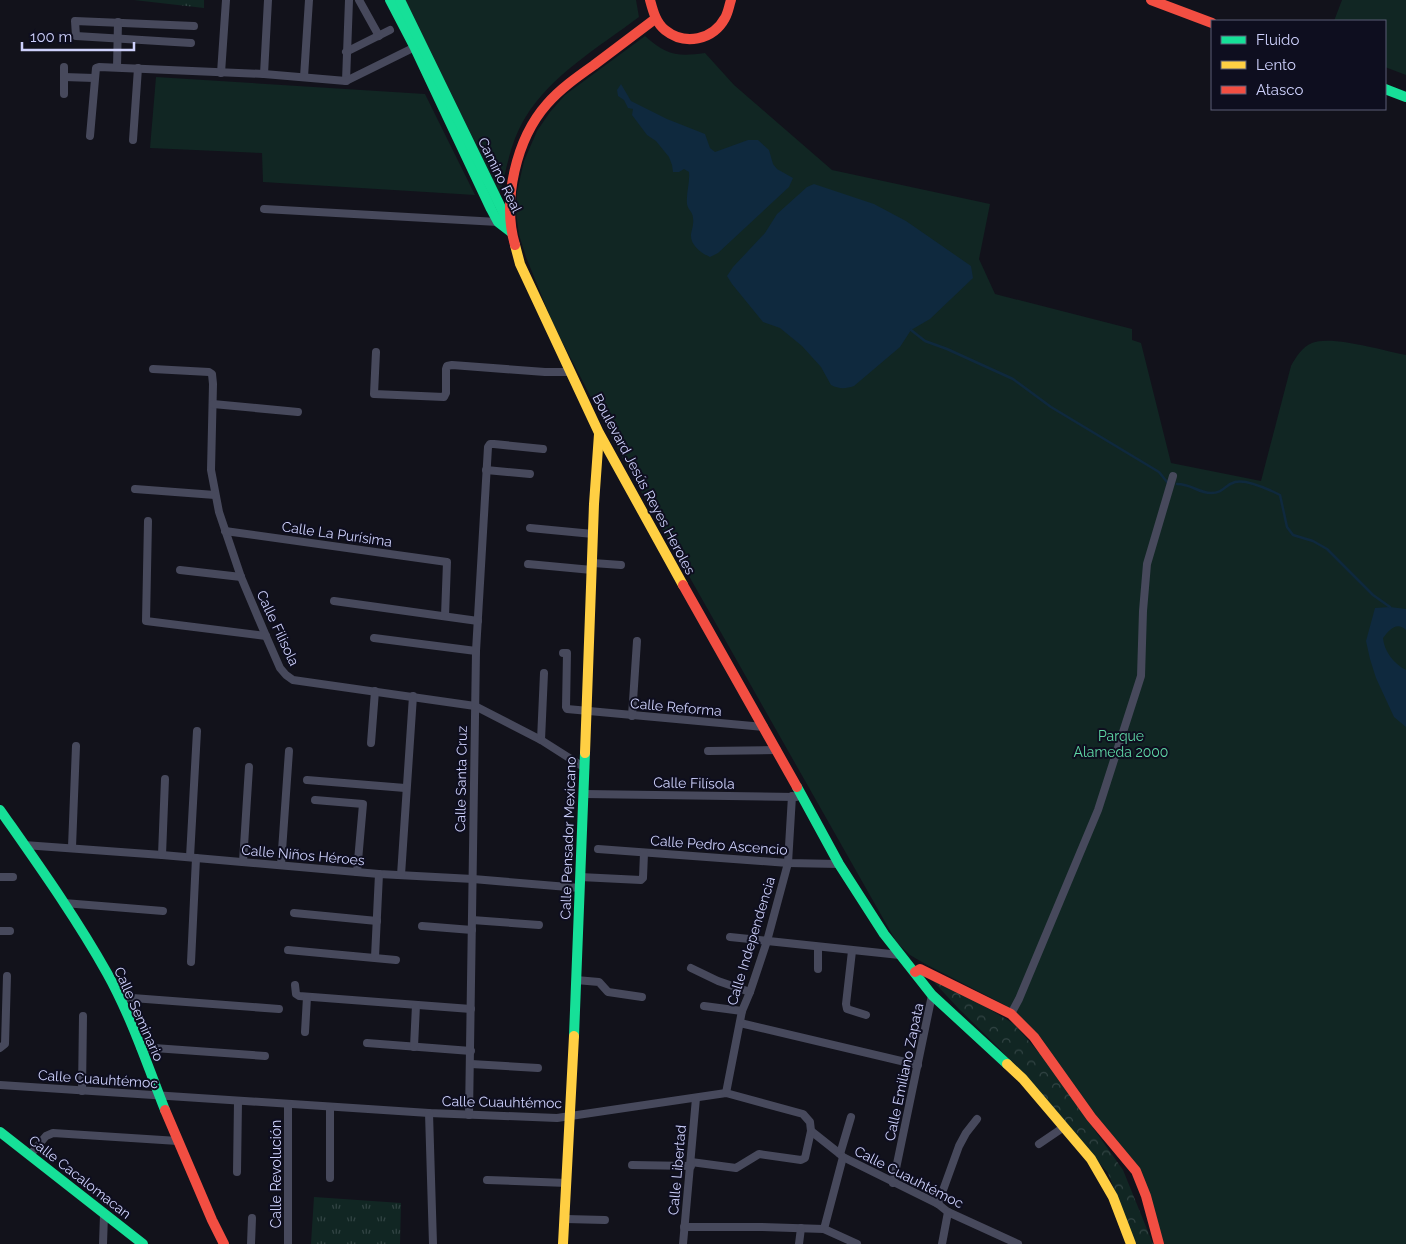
<svg xmlns="http://www.w3.org/2000/svg" width="1406" height="1244" font-family="Raleway,sans-serif">
	<defs>
		<pattern id="grass-tufts" width="24" height="20" patternUnits="userSpaceOnUse" patternTransform="scale(1.25)"><rect width="24" height="20" fill="#112623"/><path d="M3 7l-1-3M5 7V3M7 7l1-3M15 17l-1-3M17 17v-4M19 17l1-3" fill="none" stroke="#324444"/></pattern>
		<pattern id="forest-crowns" width="20" height="18" patternUnits="userSpaceOnUse" patternTransform="scale(1.25)"><rect width="20" height="18" fill="#112623"/><path d="M2 6a3 3 0 1 1 6 0M12 15a3 3 0 1 1 6 0" fill="none" stroke="#324444"/></pattern>
	</defs>
	<rect width="100%" height="100%" fill="#12121b"/>
	<g fill="url(#grass-tufts)">
		<path d="M134 0H204V8Z"/>
		<path d="M314 1197 401 1203 400 1244H311Z"/>
	</g>
	<path fill="url(#forest-crowns)" d="M932 980 976 1001 1014 1024 1042 1056 1123 1170 1153 1244H1136L1108 1173 999 1048 959 1009Z"/>
	<g fill="#112623">
		<path d="M405 0H636L639 17C599 47 551 75 525 118 510 142 506 172 499 198Z"/>
		<path d="M1342 0H1406V75L1385 67V21H1334Z"/>
		<path d="M645 36C666 55 677 57 705 53L734 85 832 170 990 204 979 259 995 294 1132 329V340L1141 343 1171 463 1261 481 1291 366C1296 357 1302 347 1312 343 1332 335 1384 351 1406 355V1244H1164L1143 1176 1081 1101 1042 1039 1005 1005 927 965 910 955 897 943 626 465 553 324 526 257 519 235 516 213 517 192 524 161 537 131 550 112 565 95Z"/>
		<path d="M156 77 425 94 475 195 263 182 262 153 150 148Z"/>
	</g>
	<g fill="#0f293e">
		<path d="M621 84 631 101 667 119 705 134 710 148 715 152 748 140H758L769 150 773 164 777 169 793 178 789 187 718 253 710 257C701 253 690 245 691 234 692 229 694 224 693 218 693 212 688 210 687 204 686 193 690 183 689 172L684 169 679 172H673L672 165 669 157 656 141 647 135 632 115 633 109 628 108 624 100 618 96 617 90Z"/>
		<path d="M814 184 874 204 906 221 971 266 973 278 930 319 911 330 900 347 854 386C845 389 839 389 831 385L821 367 802 346 780 328 763 322 732 284 727 276 733 267 765 233 777 214 807 187Z"/>
		<path d="M1390 607 1406 609V630C1397 621 1389 630 1383 638 1384 651 1394 664 1406 670V727L1394 717 1376 678 1370 659 1366 641 1375 608Z"/>
	</g>
	<g fill="none" stroke-linecap="round" stroke-linejoin="round">
		<g stroke="#0f293e" stroke-width="2.5">
			<path d="M911 330 925 341 947 349 1013 379 1051 407 1159 472 1167 482"/>
			<path d="M1177 484C1192 484 1198 493 1211 493 1224 493 1224 485 1235 482 1246 479 1270 490 1280 495L1287 527 1293 535 1313 541 1327 549 1373 595 1390 607"/>
		</g>
		<g stroke="#47495c" stroke-width="8">
			<path d="M359 0 379 36"/>
			<path d="M191 43 76 36 75 21 194 26"/>
			<path d="M346 52 390 30"/>
			<path d="M117 67 118 22"/>
			<path d="M221 73 226 0"/>
			<path d="M264 74 268 0"/>
			<path d="M64 77 94 78"/>
			<path d="M304 77 309 0"/>
			<path d="M346 81 349 0"/>
			<path d="M64 94V67"/>
			<path d="M90 136 96 68 99 67 264 74 346 81 419 45"/>
			<path d="M133 140 138 68"/>
			<path d="M264 209 498 222 502 220"/>
			<path d="M376 352 374 394 444 397 446 393V369L447 366 452 365 545 372H570"/>
			<path d="M153 369 209 372 212 374 213 384 211 470 219 512 241 577 266 636 280 668 286 675 293 680 475 706 541 740 585 768"/>
			<path d="M213 404 298 412"/>
			<path d="M486 470 530 474"/>
			<path d="M135 489 215 495"/>
			<path d="M148 521 146 621 266 636"/>
			<path d="M530 528 593 534"/>
			<path d="M225 531 447 562 445 616"/>
			<path d="M593 563 621 565"/>
			<path d="M528 564 592 570"/>
			<path d="M180 570 241 577"/>
			<path d="M334 601 478 621"/>
			<path d="M374 638 476 651"/>
			<path d="M563 653H567L566 707 567 709 764 727"/>
			<path d="M632 716 637 641"/>
			<path d="M541 740 544 673"/>
			<path d="M371 743 375 691"/>
			<path d="M708 751 777 750"/>
			<path d="M307 780 405 788"/>
			<path d="M584 794 796 797"/>
			<path d="M315 800 363 804 357 872"/>
			<path d="M24 845 162 855 379 874 473 879 580 888"/>
			<path d="M72 847 76 746"/>
			<path d="M598 849 788 863 839 864"/>
			<path d="M162 855 165 779"/>
			<path d="M190 857 197 731"/>
			<path d="M243 862 249 767"/>
			<path d="M281 865 289 751"/>
			<path d="M401 875 413 696"/>
			<path d="M0 877H13"/>
			<path d="M580 877 641 880 643 878 644 853"/>
			<path d="M64 903 163 911"/>
			<path d="M294 913 377 921"/>
			<path d="M472 920 539 925"/>
			<path d="M422 926 472 930"/>
			<path d="M0 931H10"/>
			<path d="M730 937 900 955"/>
			<path d="M288 950 396 960"/>
			<path d="M852 951 846 1004 847 1009 866 1015"/>
			<path d="M375 957 379 874"/>
			<path d="M191 962 196 858"/>
			<path d="M691 968 718 981 750 992"/>
			<path d="M818 969V947"/>
			<path d="M576 980 599 982 608 992 642 997"/>
			<path d="M295 985 296 994 299 996 471 1009"/>
			<path d="M119 997 279 1009"/>
			<path d="M704 1006 742 1011"/>
			<path d="M1011 1014 1019 999 1098 810 1141 676 1143 611 1147 564 1173 476"/>
			<path d="M740 1023 918 1065"/>
			<path d="M305 1032 307 997"/>
			<path d="M367 1043 471 1051"/>
			<path d="M140 1047 265 1056"/>
			<path d="M414 1047 416 1005"/>
			<path d="M0 1048 5 1044 7 976"/>
			<path d="M471 1064 538 1068"/>
			<path d="M0 1085 429 1113 557 1118 726 1093 803 1114 810 1122 811 1131 840 1154 843 1157 938 1204 948 1212 1018 1244"/>
			<path d="M82 1091 83 1016"/>
			<path d="M726 1093 742 1011 750 992 767 941 788 863 792 796"/>
			<path d="M288 1105V1244"/>
			<path d="M429 1113 433 1244"/>
			<path d="M469 1115 476 651 488 447 490 444H494L543 449"/>
			<path d="M1039 1144 1064 1127"/>
			<path d="M840 1154 851 1117"/>
			<path d="M30 1155 46 1136 53 1133 178 1141"/>
			<path d="M691 1162 736 1168 759 1154 801 1160 805 1158 811 1131"/>
			<path d="M632 1165 691 1166"/>
			<path d="M237 1172 238 1101"/>
			<path d="M330 1178V1107"/>
			<path d="M487 1180 567 1183"/>
			<path d="M893 1183 932 995"/>
			<path d="M938 1204 959 1146 966 1133 977 1119"/>
			<path d="M566 1219 605 1220"/>
			<path d="M684 1227H761L824 1229 857 1244"/>
			<path d="M824 1229 843 1157"/>
			<path d="M103 1244 104 1215"/>
			<path d="M251 1244 252 1218"/>
			<path d="M683 1244 696 1098"/>
			<path d="M799 1244 801 1228"/>
			<path d="M942 1244 948 1212"/>
		</g>
		<g stroke="#16e098" stroke-width="10">
			<path d="M390 0 415 48 491 209 498 222 511 232"/>
			<path d="M400 0 508 222"/>
			<path d="M1385 89 1406 97"/>
			<path d="M797 787 839 864 884 934 932 995 1007 1064"/>
			<path d="M0 810C37 863 75 916 107 973 131 1016 147 1064 165 1110"/>
			<path d="M574 1036 585 753"/>
			<path d="M0 1132 143 1244"/>
		</g>
		<g stroke="#ffcf43" stroke-width="10">
			<path d="M515 245 520 264 599 433 683 585"/>
			<path d="M585 753 594 504 599 434"/>
			<path d="M1007 1064 1023 1079 1091 1159 1113 1197 1131 1244"/>
			<path d="M563 1244 574 1036"/>
		</g>
		<g stroke="#f24e42" stroke-width="10">
			<path d="M650 0C653 11 656 23 665 30 685 46 713 40 725 18 728 13 729 6 731 0"/>
			<path d="M1151 0 1212 23"/>
			<path d="M515 245C502 201 516 139 547 104 560 89 577 77 594 65 614 50 635 34 655 19"/>
			<path d="M683 585 797 787"/>
			<path d="M915 972 920 969 1011 1014 1034 1037 1091 1117 1136 1171 1146 1196 1159 1244"/>
			<path d="M165 1110 212 1220 224 1244"/>
		</g>
	</g>
	<g text-anchor="middle" stroke-width="4" stroke-linejoin="round" paint-order="stroke">
		<g font-size="14" fill="#ced1fc" stroke="#0e0e1f">
			<text transform="translate(500 175) rotate(64)" y="5">Camino Real</text>
			<text transform="translate(644 484) rotate(62)" y="5">Boulevard Jesús Reyes Heroles</text>
			<text transform="translate(337 534) rotate(8)" y="5">Calle La Purísima</text>
			<text transform="translate(278 628) rotate(65)" y="5">Calle Filisola</text>
			<text transform="translate(676 707) rotate(5)" y="5">Calle Reforma</text>
			<text transform="translate(461 779) rotate(-89)" y="5">Calle Santa Cruz</text>
			<text transform="translate(694 783) rotate(1)" y="5">Calle Filísola</text>
			<text transform="translate(568 838) rotate(-88)" y="5">Calle Pensador Mexicano</text>
			<text transform="translate(719 845) rotate(4)" y="5">Calle Pedro Ascencio</text>
			<text transform="translate(303 855) rotate(5)" y="5">Calle Niños Héroes</text>
			<text transform="translate(751 941) rotate(-73)" y="5">Calle Independencia</text>
			<text transform="translate(139 1014) rotate(66)" y="5">Calle Seminario</text>
			<text transform="translate(904 1072) rotate(-78)" y="5">Calle Emiliano Zapata</text>
			<text transform="translate(98 1079) rotate(4)" y="5">Calle Cuauhtémoc</text>
			<text transform="translate(502 1102) rotate(1)" y="5">Calle Cuauhtémoc</text>
			<text transform="translate(677 1170) rotate(-85)" y="5">Calle Libertad</text>
			<text transform="translate(276 1174) rotate(-90)" y="5">Calle Revolución</text>
			<text transform="translate(80 1177) rotate(38)" y="5">Calle Cacalomacan</text>
			<text transform="translate(909 1177) rotate(27)" y="5">Calle Cuauhtémoc</text>
		</g>
		<g font-size="14" fill="#5fd8a6" stroke="#0e0e1f">
			<text x="1121" y="741">Parque<tspan x="1121" dy="16">Alameda 2000</tspan></text>
		</g>
	</g>
	<rect x="1211" y="20" width="175" height="90" fill="#0e0e1f" stroke="#5b5c77"/>
	<rect x="1221" y="36" width="25" height="8" fill="#16e098" stroke="#5b5c77"/>
	<text x="1256" y="45" font-size="15" fill="#ced1fc">Fluido</text>
	<rect x="1221" y="61" width="25" height="8" fill="#ffcf43" stroke="#5b5c77"/>
	<text x="1256" y="70" font-size="15" fill="#ced1fc">Lento</text>
	<rect x="1221" y="86" width="25" height="8" fill="#f24e42" stroke="#5b5c77"/>
	<text x="1256" y="95" font-size="15" fill="#ced1fc">Atasco</text>
	<path d="M22 42v8h112v-8" fill="none" stroke="#ced1fc" stroke-width="2.5"/>
	<text x="30" y="42" font-size="15" fill="#ced1fc" stroke="#0e0e1f" stroke-width="4" paint-order="stroke">100 m</text>
</svg>
